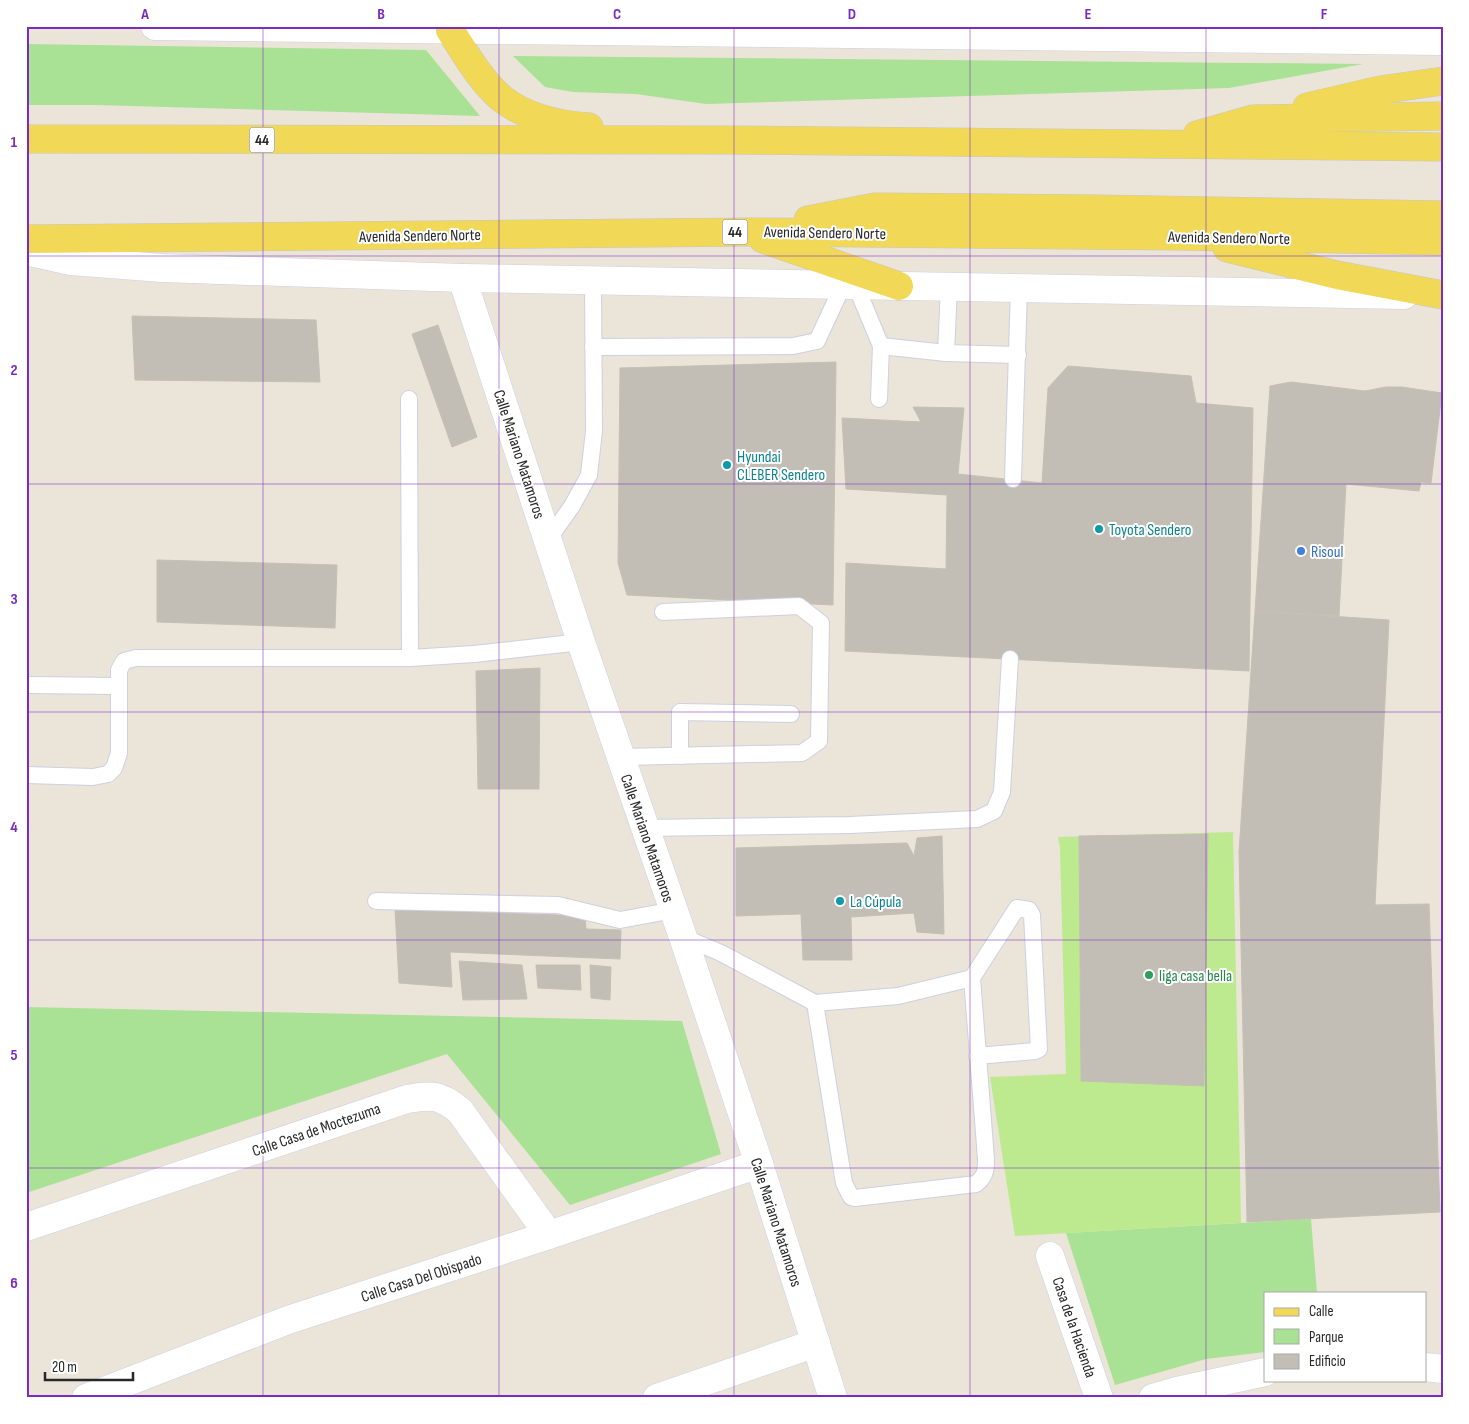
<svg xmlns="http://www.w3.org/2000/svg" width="1469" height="1424" font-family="'Sofia Sans Condensed',sans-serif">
	<rect width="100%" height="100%" fill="#eae4d9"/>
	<g fill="#a9e294">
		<path d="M26 44 426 50 480 116 95 105H26Z"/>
		<path d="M513 56 1363 64 1229 88 706 104 636 94 573 92 545 87Z"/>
		<path d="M26 1007 682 1021 721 1154 570 1205 447 1054 26 1193Z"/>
		<path d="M1311 1219 1317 1293H1265V1352L1206 1359 1115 1385 1066 1233Z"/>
	</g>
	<path fill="#bdea8f" d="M1233 832 1241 1223 1015 1236 990 1077 1066 1074 1060 848 1058 837Z"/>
	<g fill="#c2beb5" stroke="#c5c0b3">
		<path d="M132 316 316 320 320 382 135 380Z"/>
		<path d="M438 325 477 437 452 447 412 334Z"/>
		<path d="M836 362 833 605 627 595 618 563 620 368Z"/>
		<path d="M1068 366 1191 376 1196 403 1253 408 1249 671 845 651 846 563 946 569 947 495 846 489 842 418 921 422 913 407 964 408 958 474 1042 483 1048 388Z"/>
		<path d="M1291 382 1365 391 1386 387H1402L1442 393 1431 483 1421 482 1419 491 1346 484 1339 616 1255 611 1270 386Z"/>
		<path d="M157 560 337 565 335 628 157 622Z"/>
		<path d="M1255 611 1389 620 1375 905 1429 904 1440 1212 1247 1222 1239 852Z"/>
		<path d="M540 668 539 789H478L476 671Z"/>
		<path d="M1208 834 1204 1086 1081 1081 1079 836Z"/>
		<path d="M942 836 944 934 917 932 914 913 851 917 852 960H803L801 914 736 916V848L907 843 914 856 917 838Z"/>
		<path d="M395 909 585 916 586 929 621 930 620 959 450 952 452 987 399 983Z"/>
		<path d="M459 961 522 965 527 999 463 1000Z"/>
		<path d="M536 965H580L581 990 538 988Z"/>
		<path d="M590 965 611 967 610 1000 591 998Z"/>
	</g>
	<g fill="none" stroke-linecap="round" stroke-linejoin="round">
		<g stroke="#ced0e1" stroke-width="18">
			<g id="service">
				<path d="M856 286 881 346"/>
				<path d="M949 287 946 353 1018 355"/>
				<path d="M593 347 793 346 817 341 843 285"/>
				<path d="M409 399 410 658"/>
				<path d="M879 399 881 346 946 353"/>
				<path d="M1013 479 1019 288"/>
				<path d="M548 540 572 506 589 475 594 431 593 281"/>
				<path d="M26 685 118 686"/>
				<path d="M680 756V712L791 714"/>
				<path d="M620 757 802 753 819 741 821 623 799 606 663 612"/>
				<path d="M26 775 93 777 108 774 114 768 119 753V670L124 661 136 658H410L474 654 581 642"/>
				<path d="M645 828 850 825 977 819 994 811 1002 792 1010 659"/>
				<path d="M376 901 558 905 620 920 674 910"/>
				<path d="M683 937 721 953 815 1003 898 996 972 978"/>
				<path d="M815 1003 844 1183 851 1197 855 1198 976 1184C985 1177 986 1171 986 1159L972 978 1017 908 1029 910 1032 915 1039 1049 1035 1051 977 1056"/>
			</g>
		</g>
		<g stroke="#ced0e1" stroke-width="29">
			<g id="minor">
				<path d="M462 278 581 642 683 937 759 1164 833 1398"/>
				<path d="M26 1227 407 1099C432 1095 440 1094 460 1111L549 1235"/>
				<path d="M1050 1256 1099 1398"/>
				<path d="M1425 1367 1443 1369"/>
				<path d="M86 1398 288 1320 549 1235 759 1164"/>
				<path d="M657 1398 816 1343"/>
				<path d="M1153 1398 1177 1391 1265 1372"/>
			</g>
		</g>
		<g stroke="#ced0e1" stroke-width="29">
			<g id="tertiary">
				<path d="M155 26 1443 41"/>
				<path d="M26 251 71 261 162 268 462 278 1404 295"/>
			</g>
		</g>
		<g stroke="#c7c7c7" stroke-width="29">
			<g id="primary">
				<path d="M450 30C465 53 480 80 501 98 525 117 559 125 589 127"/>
				<path d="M1307 107 1380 90 1443 81"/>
				<path d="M1197 135 1253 119 1443 116"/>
				<path d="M26 139 727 140 1443 147"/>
				<path d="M808 220 875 207 1095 209 1443 215"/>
				<path d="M26 239 752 232 1180 236 1443 241"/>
				<path d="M763 239 899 286"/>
				<path d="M1227 248 1337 275 1443 295"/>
			</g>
		</g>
		<use href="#service" stroke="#fff" stroke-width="16"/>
		<use href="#minor" stroke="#fff" stroke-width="28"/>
		<use href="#tertiary" stroke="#fff" stroke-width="28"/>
		<use href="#primary" stroke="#f1d857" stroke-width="28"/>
	</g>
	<path fill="none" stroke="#7b2cbf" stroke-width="1" stroke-opacity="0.55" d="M263 26V1398M499 26V1398M734 26V1398M970 26V1398M1206 26V1398M26 256H1443M26 484H1443M26 712H1443M26 940H1443M26 1168H1443"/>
	<g fill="#0f9aa8" stroke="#fff" stroke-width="2">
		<circle cx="727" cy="465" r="5"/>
		<circle cx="1099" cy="529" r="5"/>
		<circle cx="840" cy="901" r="5"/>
	</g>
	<circle fill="#3f7fe0" stroke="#fff" stroke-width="2" cx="1301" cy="551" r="5"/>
	<circle fill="#2e9e5b" stroke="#fff" stroke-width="2" cx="1149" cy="975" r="5"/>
	<g text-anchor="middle" stroke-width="4" stroke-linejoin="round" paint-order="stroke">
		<g fill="#fff" stroke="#686868" stroke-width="1">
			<rect x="249.5" y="127.5" width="25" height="25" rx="4"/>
			<rect x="722.5" y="219.5" width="25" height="25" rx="4"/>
		</g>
		<g font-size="15" font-weight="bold" fill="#282828">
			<text x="262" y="145">44</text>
			<text x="735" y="237">44</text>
		</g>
		<g font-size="16" fill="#282828" stroke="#fff">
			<text transform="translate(825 232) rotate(1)" y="6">Avenida Sendero Norte</text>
			<text transform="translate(420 235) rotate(-1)" y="6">Avenida Sendero Norte</text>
			<text transform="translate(1229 237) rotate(1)" y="6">Avenida Sendero Norte</text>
			<text transform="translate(520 454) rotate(72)" y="6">Calle Mariano Matamoros</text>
			<text transform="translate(648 838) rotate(71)" y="6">Calle Mariano Matamoros</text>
			<text transform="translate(316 1129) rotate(-19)" y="6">Calle Casa de Moctezuma</text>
			<text transform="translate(777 1222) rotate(72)" y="6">Calle Mariano Matamoros</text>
			<text transform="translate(421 1277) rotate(-18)" y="6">Calle Casa Del Obispado</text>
			<text transform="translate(1075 1327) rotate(71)" y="6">Casa de la Hacienda</text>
		</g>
		<g font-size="16" fill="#0d838f" stroke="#fff" text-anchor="start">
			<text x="737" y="462">Hyundai<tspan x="737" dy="18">CLEBER Sendero</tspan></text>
			<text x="1109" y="535">Toyota Sendero</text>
			<text x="850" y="907">La Cúpula</text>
		</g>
		<g font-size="16" fill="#366cbe" stroke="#fff" text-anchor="start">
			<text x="1311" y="557">Risoul</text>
		</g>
		<g font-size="16" fill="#27864d" stroke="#fff" text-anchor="start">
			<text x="1159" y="981">liga casa bella</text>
		</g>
	</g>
	<rect width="1469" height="1424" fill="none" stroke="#ffffff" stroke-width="55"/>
	<rect x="1264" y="1292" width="162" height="90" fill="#ffffff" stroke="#a9a9a9"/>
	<rect x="1274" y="1308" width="25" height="8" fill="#f1d857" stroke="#a9a9a9"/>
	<text x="1309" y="1316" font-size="15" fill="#282828">Calle</text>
	<rect x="1274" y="1329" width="25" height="15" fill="#a9e294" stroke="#a9a9a9"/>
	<text x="1309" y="1342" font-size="15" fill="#282828">Parque</text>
	<rect x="1274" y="1354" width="25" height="15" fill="#c2beb5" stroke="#a9a9a9"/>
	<text x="1309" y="1366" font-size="15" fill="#282828">Edificio</text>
	<path d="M45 1372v8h88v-8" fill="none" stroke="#282828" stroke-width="2.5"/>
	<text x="52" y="1372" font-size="15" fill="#282828" stroke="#ffffff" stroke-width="4" paint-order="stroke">20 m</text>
	<rect x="28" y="28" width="1414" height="1368" fill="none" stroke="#7b2cbf" stroke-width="2"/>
	<g font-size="16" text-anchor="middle" font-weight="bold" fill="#7b2cbf">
		<text x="145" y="19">A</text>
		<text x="381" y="19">B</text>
		<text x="617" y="19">C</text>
		<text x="852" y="19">D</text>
		<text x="1088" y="19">E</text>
		<text x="1324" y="19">F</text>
		<text x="14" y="147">1</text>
		<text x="14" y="375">2</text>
		<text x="14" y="604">3</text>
		<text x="14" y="832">4</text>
		<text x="14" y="1060">5</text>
		<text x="14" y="1288">6</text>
	</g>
</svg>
